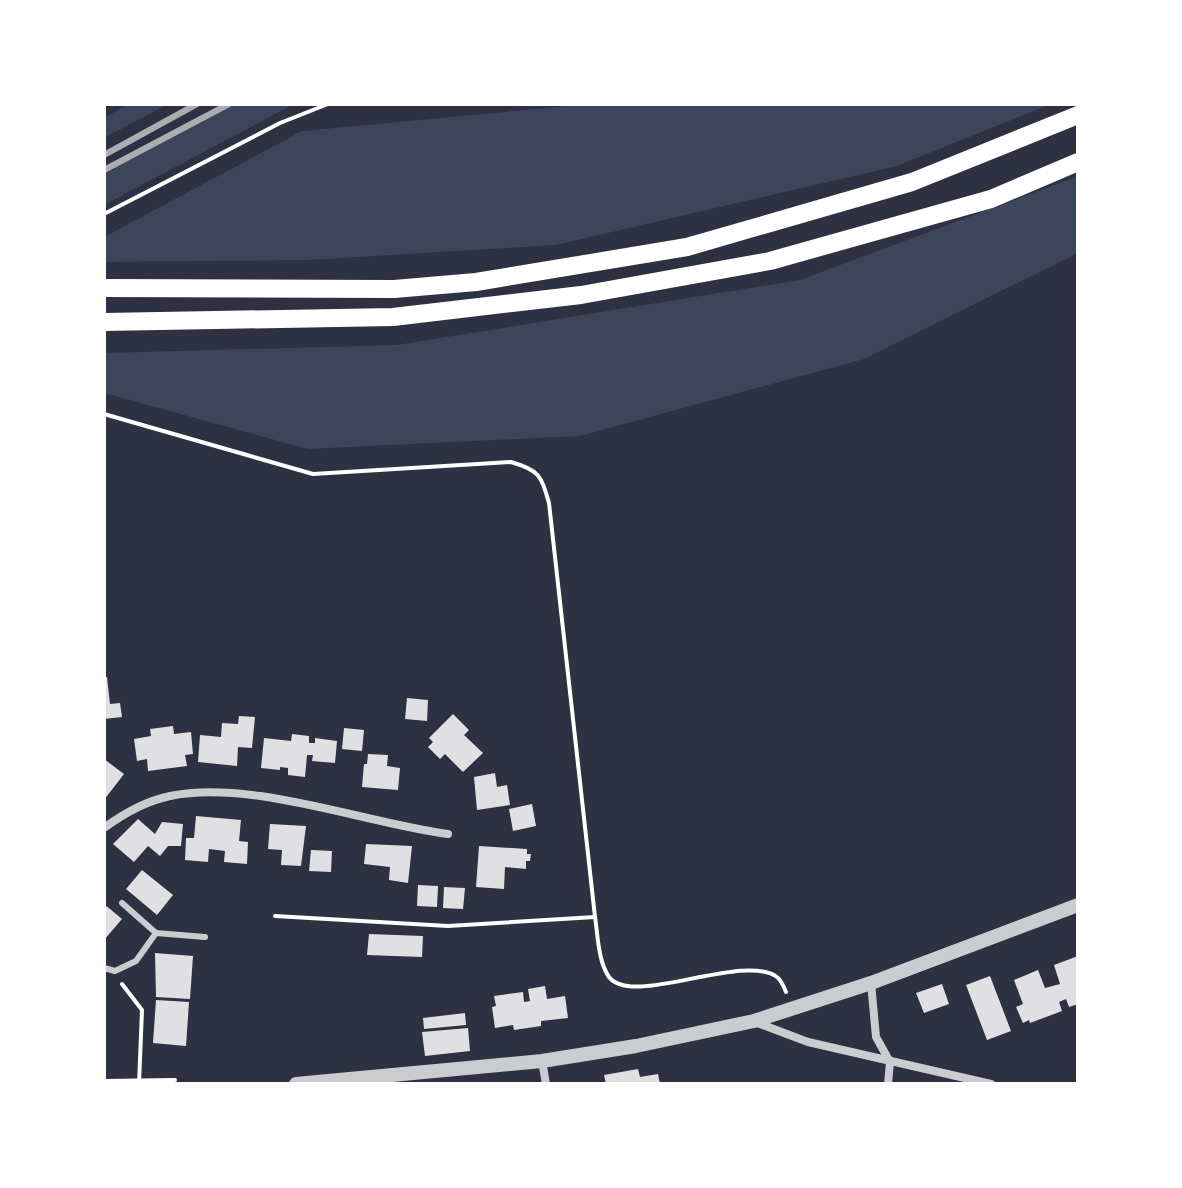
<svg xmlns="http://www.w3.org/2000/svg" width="1182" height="1188" font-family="'Public Sans',sans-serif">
	<rect width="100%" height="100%" fill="#2d3142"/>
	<g fill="#3c4559">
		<path d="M129 104H168L104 138V118Z"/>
		<path d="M230 104H294L104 205V170Z"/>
		<path d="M589 104H1051L897 166 556 245 309 260 104 262V237L302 131Z"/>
		<path d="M1078 176V253L864 359 580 436 308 449 104 393V353L397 345 800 280Z"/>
	</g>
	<g fill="#e0e0e3">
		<path d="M104 677H107L110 704 120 703 122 717 104 719Z"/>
		<path d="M407 698 428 700 427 721 405 719Z"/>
		<path d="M453 714 469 730 464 735 483 753 463 772 445 754 440 759 428 747 433 742 429 738Z"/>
		<path d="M239 716 255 717 252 748 238 747 237 766 198 762 200 735 221 737 222 723 238 724Z"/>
		<path d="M173 726 174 734 191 732 193 754 185 755 187 766 148 771 147 759 137 761 134 739 151 736 150 729Z"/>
		<path d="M344 728 364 730 362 751 342 749Z"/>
		<path d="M292 734 309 736V743H315V738L337 741 335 763 312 761 313 755H307L305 777 288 775V768L280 767V770L261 768 264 738 291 741Z"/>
		<path d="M368 754 388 755 387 766 400 768 398 790 362 787 364 764H367Z"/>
		<path d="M104 759 124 774 104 800Z"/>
		<path d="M495 773 497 787 507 785 510 805 477 810 474 777Z"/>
		<path d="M532 804 536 826 513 831 509 809Z"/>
		<path d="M196 816 241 820 239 841 248 842 247 864 224 862 225 851 209 849 208 862 185 860 186 838H194Z"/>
		<path d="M138 819 155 834 162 822 183 824 181 846H168L160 856 148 846 134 862 113 844Z"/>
		<path d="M270 824 306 826 301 866 281 865 282 850 268 849Z"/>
		<path d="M366 844 412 846 408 883 389 880 390 867 364 864Z"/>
		<path d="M479 846 527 849V854H531L530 861H526V869L505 867 504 889 476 887Z"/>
		<path d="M311 850 332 851 331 872 309 871Z"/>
		<path d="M142 870 173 895 157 915 126 889Z"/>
		<path d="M418 885 438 886 437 907 417 906Z"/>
		<path d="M444 887 465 888 463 909 443 908Z"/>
		<path d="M104 904 122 919 104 940Z"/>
		<path d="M369 934 423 936 422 957 367 955Z"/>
		<path d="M155 953 193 956 190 999 156 997Z"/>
		<path d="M1078 956V1004L1069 1007 1066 999 1059 1002 1062 1011 1030 1023 1029 1020 1023 1023 1016 1007 1023 1004 1014 980 1038 970 1045 988 1060 984 1054 965Z"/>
		<path d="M990 976 1011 1031 987 1040 966 985Z"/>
		<path d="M942 984 949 1004 924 1013 916 993Z"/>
		<path d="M545 986 547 999 565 996 568 1018 541 1021V1026L514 1030 513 1025 495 1028 492 1007 496 1006 494 996 523 992 524 1002 530 1001 528 989Z"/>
		<path d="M156 1000 189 1002 186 1046 153 1043Z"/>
		<path d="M465 1013 466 1025 424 1029 423 1018Z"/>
		<path d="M468 1028 470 1051 425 1056 422 1032Z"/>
		<path d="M638 1069 640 1077 658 1074 660 1084H606L604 1075Z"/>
	</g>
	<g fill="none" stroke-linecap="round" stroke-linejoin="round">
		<g stroke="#fff" stroke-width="4">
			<path d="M104 214 280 123 328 104"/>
			<path d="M104 414 313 474 511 462C539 470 541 475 549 503L595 917C598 936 598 961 609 977 632 1008 743 952 777 977 781 980 784 987 786 992"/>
			<path d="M275 916 448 926 595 917"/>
			<path d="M122 984 142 1010 139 1084"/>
			<path d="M104 1081 175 1080"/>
		</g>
		<g stroke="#caccd0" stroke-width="6">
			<path d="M122 903 156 933 205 937"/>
			<path d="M104 968 115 971 136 961 156 933"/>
		</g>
		<g stroke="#caccd0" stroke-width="8">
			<path d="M104 828C123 814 146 801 170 796 250 779 365 823 448 834"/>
			<path d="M871 983 876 1037 890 1062 888 1084"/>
			<path d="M755 1022 808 1042 991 1084"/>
			<path d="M542 1061 546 1084"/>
		</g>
		<path stroke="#caccd0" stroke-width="14" d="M296 1084 542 1061 636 1046 754 1021 871 983 1078 905"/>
		<g stroke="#fff" stroke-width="18">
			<path d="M104 288 394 289 476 282 687 247 912 182 1078 115"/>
			<path d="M104 322 393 317 581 295 770 261 991 199 1078 162"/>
		</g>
		<g stroke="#abadb3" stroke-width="6">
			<path d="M104 155 197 104"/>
			<path d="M104 170 229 104"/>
		</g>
	</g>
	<rect width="1182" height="1188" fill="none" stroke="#ffffff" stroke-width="212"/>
</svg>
